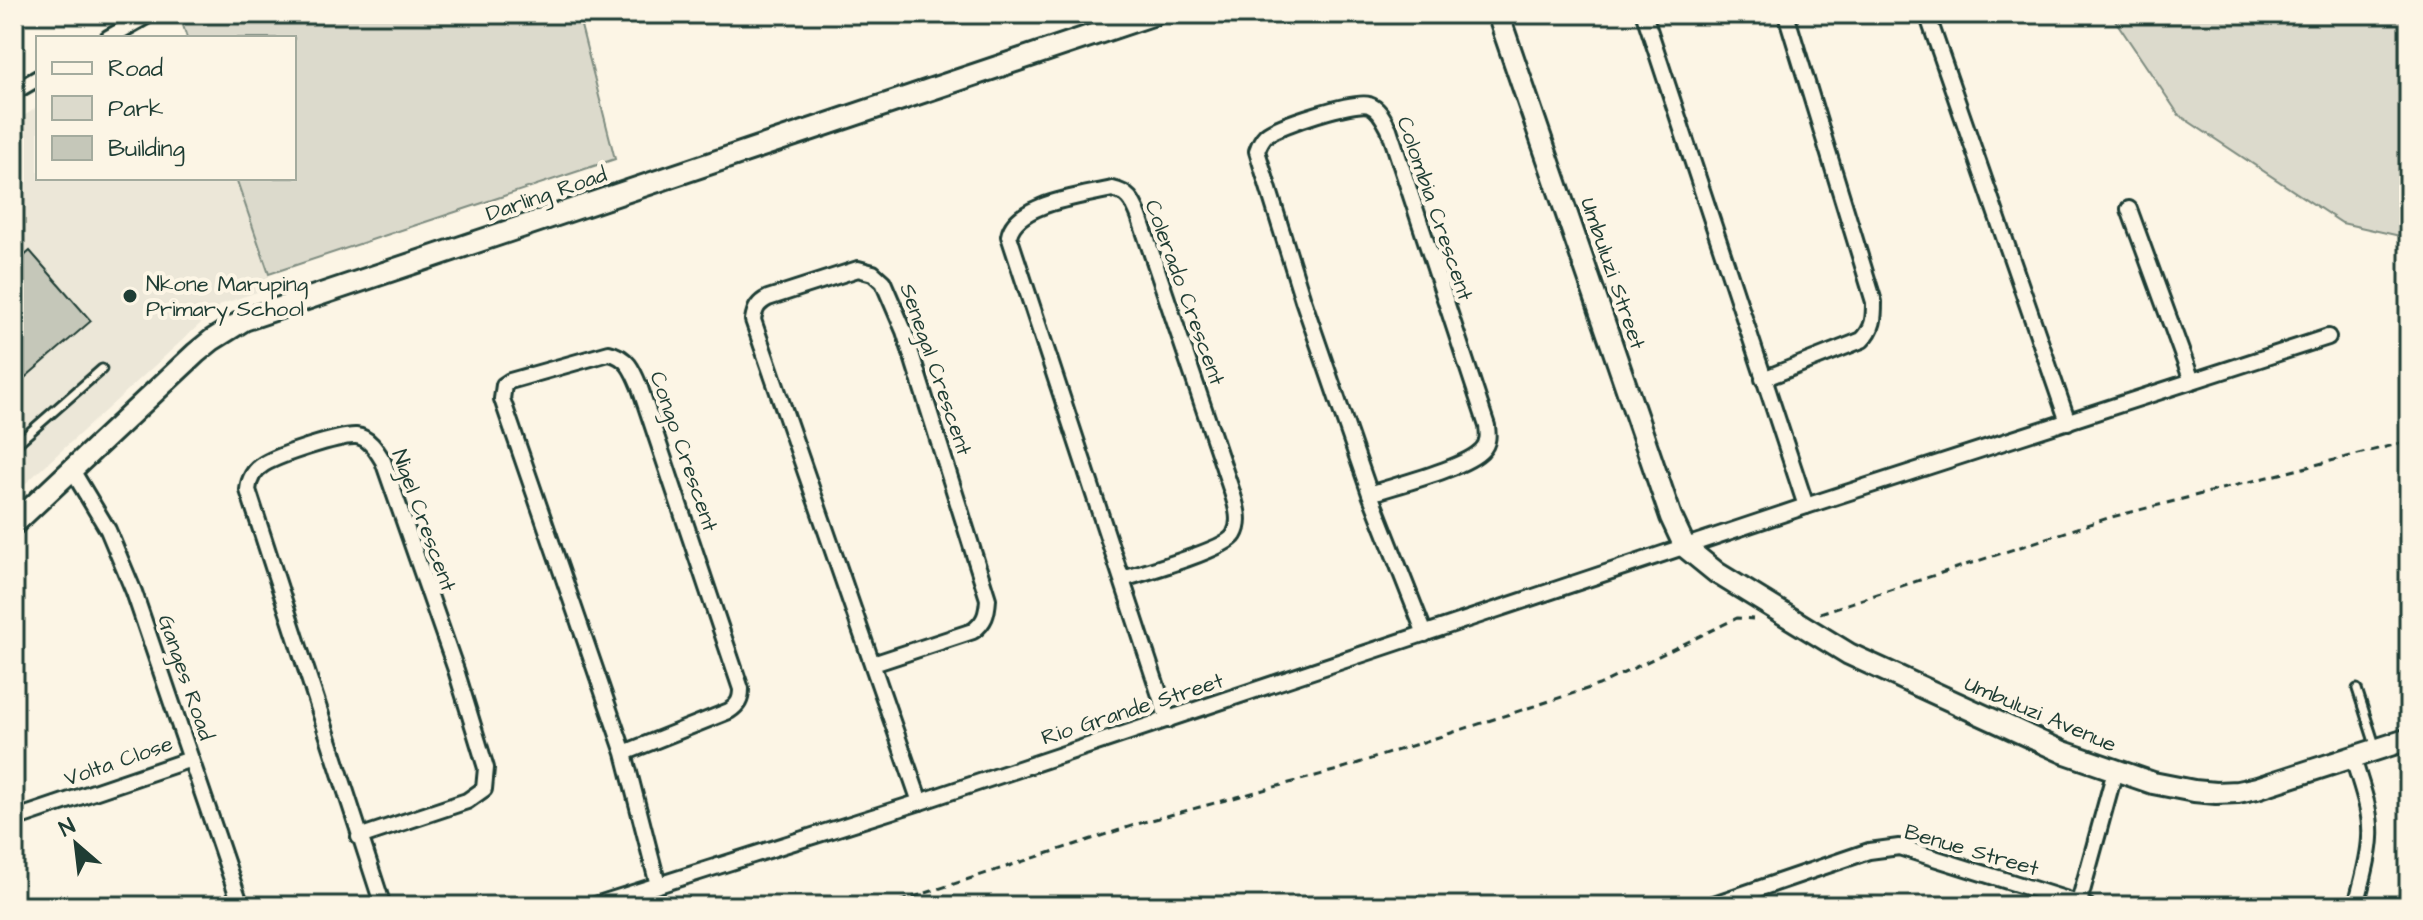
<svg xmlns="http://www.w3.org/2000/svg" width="2423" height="920" font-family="'Architects Daughter',sans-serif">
	<rect width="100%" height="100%" fill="#fcf5e5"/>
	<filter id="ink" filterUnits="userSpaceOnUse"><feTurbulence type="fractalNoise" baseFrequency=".0125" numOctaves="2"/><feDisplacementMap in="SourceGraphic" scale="16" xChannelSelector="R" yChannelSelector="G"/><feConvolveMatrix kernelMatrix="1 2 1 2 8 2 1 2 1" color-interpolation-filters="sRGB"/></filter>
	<g filter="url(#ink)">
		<path fill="#ece7d8" d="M38 107V178H236L269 274V288L222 304 14 494V122Z"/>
		<g fill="#dcdacc" stroke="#7e8c80" stroke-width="2">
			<path d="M195 14H578L615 159 269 274 236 178H294V38H187L182 22Z"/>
			<path d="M2111 14H2409V238L2342 223 2179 115Z"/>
		</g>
		<path fill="#c5c7b9" stroke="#1f3d34" stroke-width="2" d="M30 251 91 321 14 387V265Z"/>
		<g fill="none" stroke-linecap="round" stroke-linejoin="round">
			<g stroke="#1f3d34" stroke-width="13">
				<g id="lane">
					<path d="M14 446 102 369"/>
					<path d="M2357 689 2376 748"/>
				</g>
			</g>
			<g stroke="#1f3d34" stroke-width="20">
				<g id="street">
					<path d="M1644 14 1806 506"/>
					<path d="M1927 14 2068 422"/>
					<path d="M108 38 150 14"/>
					<path d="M14 92 38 78"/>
					<path d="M2129 209 2192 381"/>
					<path d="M1763 379 1862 340C1874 328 1874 318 1874 302L1786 14"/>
					<path d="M72 470 108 530 134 592 241 906"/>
					<path d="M1370 494C1396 485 1466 468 1482 450 1489 443 1488 434 1487 426L1389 129C1384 120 1379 108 1369 105 1355 100 1278 125 1266 135 1261 140 1259 145 1257 151L1303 300 1370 494 1425 634"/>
					<path d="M1123 579C1143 573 1226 549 1234 535 1242 522 1236 505 1232 492L1139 216C1133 201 1128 192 1112 189 1083 196 1015 203 1009 236L1168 720"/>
					<path d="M873 664 973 631C985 622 987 614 988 599L904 331 883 282 873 273 858 269 768 298C758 303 755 308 753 320L920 802"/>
					<path d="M624 753 729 711C738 705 741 700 741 689L640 388C633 371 628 357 609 353L510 381 504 385 502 399 624 753 658 885"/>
					<path d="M2353 758C2360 783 2372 811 2370 838 2369 861 2361 884 2356 906"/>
					<path d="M14 819 191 759"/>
					<path d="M359 837 467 801 484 789 486 768 456 670 383 461C377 451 369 437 356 436 339 435 279 455 264 464 254 470 249 479 248 490L383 906"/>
					<path d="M592 906 920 802 1806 506 2328 337"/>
					<path d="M1708 906 1869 851 1899 847 2087 906"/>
					<path d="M2078 906 2115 771"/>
				</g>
			</g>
			<g stroke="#1f3d34" stroke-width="26">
				<g id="secondary">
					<path d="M1498 14 1671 517 1685 547 1717 573 1849 654 2063 752 2153 783 2194 791 2216 793 2238 792 2257 788 2409 739"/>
					<path d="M14 524 196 353 212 340 244 320 1155 14"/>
				</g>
			</g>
			<g stroke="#1f3d34" stroke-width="3" stroke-dasharray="8 6" stroke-linecap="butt">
				<path d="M1820 613 2108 518 2409 441"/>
				<path d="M886 906 1144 822 1334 771 1599 685 1737 618 1753 619"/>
			</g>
			<use href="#lane" stroke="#fcf5e5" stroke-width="7"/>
			<use href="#street" stroke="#fcf5e5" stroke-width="14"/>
			<use href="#secondary" stroke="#fcf5e5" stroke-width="20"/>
		</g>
	</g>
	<circle fill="#1f3d34" stroke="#fcf5e5" stroke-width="3" cx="130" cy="296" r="8"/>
	<g text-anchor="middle" stroke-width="8" stroke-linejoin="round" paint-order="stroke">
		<g font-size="22" fill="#1f3d34" stroke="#fcf5e5">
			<text transform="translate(546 193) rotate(-19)" y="8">Darling Road</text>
			<text transform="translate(1436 208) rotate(71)" y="8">Colombia Crescent</text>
			<text transform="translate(1614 273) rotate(71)" y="8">Umbuluzi Street</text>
			<text transform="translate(1186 292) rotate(70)" y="8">Colerado Crescent</text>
			<text transform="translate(937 369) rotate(71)" y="8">Senegal Crescent</text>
			<text transform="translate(685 451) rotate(71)" y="8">Congo Crescent</text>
			<text transform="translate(425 520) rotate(70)" y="8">Nigel Crescent</text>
			<text transform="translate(187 677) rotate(71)" y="8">Ganges Road</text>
			<text transform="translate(1132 708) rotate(-18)" y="8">Rio Grande Street</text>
			<text transform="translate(2041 713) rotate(23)" y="8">Umbuluzi Avenue</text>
			<text transform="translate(118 760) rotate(-19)" y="8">Volta Close</text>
			<text transform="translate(1972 849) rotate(16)" y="8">Benue Street</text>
		</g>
		<g font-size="22" fill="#1f3d34" stroke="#fcf5e5" text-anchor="start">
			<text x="146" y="291">Nkone Maruping<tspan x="146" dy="25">Primary School</tspan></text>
		</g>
	</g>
	<rect width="2423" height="920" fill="none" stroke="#fcf5e5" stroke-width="48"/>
	<rect x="24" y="24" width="2375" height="872" fill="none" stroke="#1f3d34" stroke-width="3" filter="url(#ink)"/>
	<rect x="36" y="36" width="260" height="144" fill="#fcf5e5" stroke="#a4ab9e" stroke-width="2"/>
	<rect x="52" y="62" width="40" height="12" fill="#fcf5e5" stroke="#a4ab9e" stroke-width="2"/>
	<text x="108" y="76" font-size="24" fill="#1f3d34">Road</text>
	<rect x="52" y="96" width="40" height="24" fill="#dcdacc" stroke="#a4ab9e" stroke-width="2"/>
	<text x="108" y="116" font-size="24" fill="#1f3d34">Park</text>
	<rect x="52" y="136" width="40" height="24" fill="#c5c7b9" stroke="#a4ab9e" stroke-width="2"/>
	<text x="108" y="156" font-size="24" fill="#1f3d34">Building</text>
	<g transform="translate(76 844) rotate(332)" stroke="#fcf5e5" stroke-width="6" paint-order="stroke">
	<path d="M0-6L14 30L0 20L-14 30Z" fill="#1f3d34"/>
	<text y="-12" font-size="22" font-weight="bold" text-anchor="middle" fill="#1f3d34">N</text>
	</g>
</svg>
